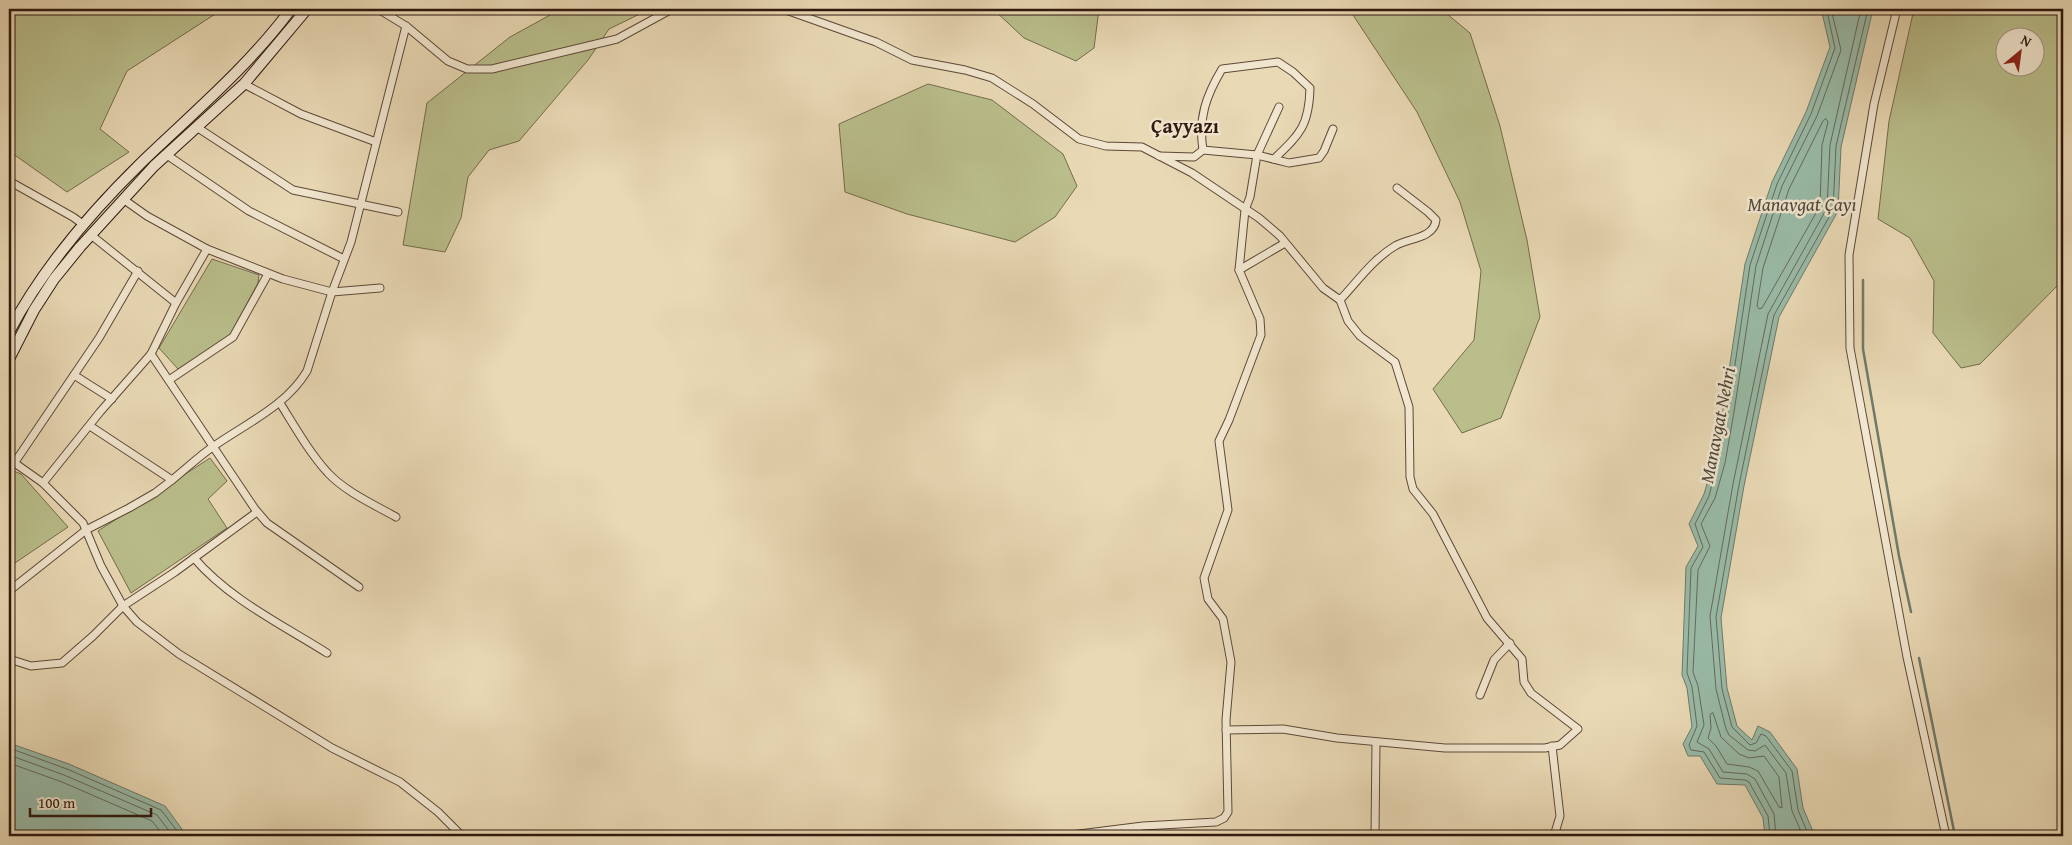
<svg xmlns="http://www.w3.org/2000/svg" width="2072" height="845" font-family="'Gentium Book Plus',serif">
	<rect width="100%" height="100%" fill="#e9d9b5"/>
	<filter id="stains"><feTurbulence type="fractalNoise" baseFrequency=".004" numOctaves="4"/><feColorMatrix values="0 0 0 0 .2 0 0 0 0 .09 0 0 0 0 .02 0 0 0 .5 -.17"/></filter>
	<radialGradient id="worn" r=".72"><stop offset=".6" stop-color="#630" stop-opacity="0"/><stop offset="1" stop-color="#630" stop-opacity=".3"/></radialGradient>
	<g fill="#b9be8b" stroke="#746b4d" fill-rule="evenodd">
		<path d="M9 9H223L127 71 100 129 129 152 67 192 9 151Z"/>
		<path d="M561 9H650L609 29 588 60 519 141 489 150 468 177 461 218 445 252 403 245 427 103 510 37Z"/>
		<path d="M993 9H1099L1094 48 1076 61 1024 38Z"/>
		<path d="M1349 9H1441L1470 33 1500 126 1527 240 1540 317 1501 418 1462 433 1433 389 1474 340 1481 271 1460 202 1417 112Z"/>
		<path d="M1914 9H2063V280L1980 364 1961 368 1933 333 1934 281 1910 238 1878 219 1889 121ZM2004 38H2034V68H2004Z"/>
		<path d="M928 84 992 100 1063 154 1077 186 1055 217 1015 242 907 214 845 192 839 124Z"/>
		<path d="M212 259 259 275 258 283 230 336 178 369 159 348Z"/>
		<path d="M210 458 227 481 208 499 227 528 131 593 98 531Z"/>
		<path d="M9 469 21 474 68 527 9 567Z"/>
	</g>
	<g fill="#99bba8" stroke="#6f7a6b">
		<path d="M1818 9H1873L1841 147 1838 211 1779 317 1744 486 1721 618 1727 688 1737 726 1752 740 1758 726 1770 732 1797 769 1803 808 1815 836H1765L1763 818 1745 785 1717 784 1700 756H1688L1683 744 1692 727 1687 688 1682 675 1686 567 1698 546 1689 524 1704 494 1714 460 1723 410 1745 264 1772 182 1806 112 1830 47 1823 17Z"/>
		<path d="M9 743 69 764 165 806 187 836H23L9 832Z"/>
	</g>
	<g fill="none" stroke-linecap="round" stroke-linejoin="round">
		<g stroke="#646a5c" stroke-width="1">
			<path d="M1826 119 1828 122 1822 145 1820 206 1762 308 1759 309 1757 306 1763 268 1789 189 1823 121Z"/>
			<path d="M1713 713 1721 737 1739 754 1749 758 1764 756 1779 777 1782 808 1779 807 1758 771 1749 767 1727 764 1716 746 1708 738 1711 728 1710 715Z"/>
			<path d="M9 748 67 769 161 810 181 836"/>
			<path d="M9 755 64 775 157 815 173 836"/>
			<path d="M9 763 62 782 152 821 164 836"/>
			<path d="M1770 836 1768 816 1749 782 1745 780 1720 778 1704 752 1691 750 1689 745 1697 726 1692 687 1687 673 1691 568 1703 547 1695 524 1709 496 1718 461 1728 411 1750 265 1777 184 1811 114 1835 48 1828 16 1824 9"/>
			<path d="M1776 836 1774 814 1755 779 1747 774 1723 772 1709 749 1697 742 1704 725 1698 686 1693 672 1698 570 1710 546 1701 524 1715 498 1725 463 1734 412 1756 266 1782 186 1817 116 1841 50 1831 9"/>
			<path d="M1803 836 1792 811 1786 773 1765 745 1755 751 1748 750 1729 735 1726 729 1716 689 1710 616 1733 484 1768 314 1827 208 1830 145 1861 9"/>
			<path d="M1809 836 1798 810 1792 771 1766 736 1761 734 1756 743 1750 745 1732 727 1722 689 1716 617 1739 485 1774 315 1833 210 1836 146 1868 9"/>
		</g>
		<g stroke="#6f7a6b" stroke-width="2.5">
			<path d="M1863 280V349L1899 556 1911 612"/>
			<path d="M1919 658 1955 836"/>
		</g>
		<g stroke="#5e4838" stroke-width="9">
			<g id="street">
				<path d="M378 9 406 26 448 61 467 69H492L617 39 672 9"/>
				<path d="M783 9 876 42 912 60 965 70 992 78 1033 104 1079 139 1106 146 1142 147 1192 173 1259 218 1280 236 1323 288 1340 300C1357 282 1373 259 1395 246 1407 238 1434 239 1436 220L1428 212 1397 188"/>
				<path d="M1897 9 1874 104 1849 255 1850 348 1907 657 1946 836"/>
				<path d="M244 84 301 114 376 142"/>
				<path d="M198 128 293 190 398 212"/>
				<path d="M1203 150C1198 118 1206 96 1222 69L1278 62 1293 72 1310 88C1309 126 1300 134 1274 159"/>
				<path d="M167 155 249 211 344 259"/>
				<path d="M1159 156 1194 157 1203 150 1257 155 1289 163 1319 158 1324 151 1333 129"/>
				<path d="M9 181 73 217 84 225"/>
				<path d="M91 235 176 303"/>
				<path d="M207 249 283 279 332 292 380 288"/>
				<path d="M1239 270 1285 243"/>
				<path d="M151 354 255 509 267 523 359 587"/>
				<path d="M74 375 112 399"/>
				<path d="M169 380 233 337 268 274"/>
				<path d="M280 403C295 427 309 452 328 473 346 492 373 504 396 517"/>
				<path d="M9 459 43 483 83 523 101 566 123 606 137 622 179 654 332 748 400 782 438 812 462 836"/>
				<path d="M15 462 99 338 138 271"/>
				<path d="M172 480C186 469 199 456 214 446 247 423 286 406 307 371L332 292 351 242 406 26"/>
				<path d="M43 483 100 412 151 354 176 303 207 249 147 216 123 199"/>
				<path d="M194 558C229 599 281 624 327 653"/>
				<path d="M9 591 86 530 129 508 155 493 172 480 90 426"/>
				<path d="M9 659 31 666 62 663 93 636 123 606 175 572 257 512"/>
				<path d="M1480 695 1494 660 1510 643"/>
				<path d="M1226 730 1283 729 1337 738 1445 748H1545L1560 745 1578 729 1531 693 1524 682 1522 659 1487 618 1433 514 1413 489 1410 477 1409 407 1395 362 1360 336 1348 321 1340 300"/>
				<path d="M1552 746 1560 816 1554 836"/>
				<path d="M1063 836 1143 826 1216 822 1224 818 1228 812 1226 720 1231 662 1223 619 1208 599 1204 578 1228 510 1219 441 1229 420 1261 335 1260 319 1239 270 1245 210 1250 197 1257 155 1279 107"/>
				<path d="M1375 836 1376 742"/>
			</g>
		</g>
		<g stroke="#2f180f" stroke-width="12">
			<g id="secondary">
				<path d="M9 332C42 269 90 213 141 163 193 113 248 67 291 9"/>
				<path d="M9 359 34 310 54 279 80 247 154 166 244 84 307 9"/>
			</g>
		</g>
		<use href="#street" stroke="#f1e6cf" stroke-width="7"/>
		<use href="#secondary" stroke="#f1e6cf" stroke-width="10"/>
	</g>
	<g text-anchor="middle" stroke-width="5" stroke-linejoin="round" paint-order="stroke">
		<g font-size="19" font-style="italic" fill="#4f493d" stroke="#f1e6cf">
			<text x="1802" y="211">Manavgat Çayı</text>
			<text transform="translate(1717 425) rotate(-79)" y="7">Manavgat Nehri</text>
		</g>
		<g font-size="20" font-weight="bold" fill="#2f180f" stroke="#f1e6cf">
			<text x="1185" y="133">Çayyazı</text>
		</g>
	</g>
	<rect width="2072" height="845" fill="none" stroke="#e9d9b5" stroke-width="30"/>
	<rect x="10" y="10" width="2052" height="825" fill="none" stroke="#2f180f" stroke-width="2.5"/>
	<rect x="15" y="15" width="2042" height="815" fill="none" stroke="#2f180f"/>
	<g transform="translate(2020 52) rotate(29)"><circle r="24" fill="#f1e6cf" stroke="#a39482"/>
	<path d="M0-4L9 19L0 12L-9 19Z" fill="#8f2418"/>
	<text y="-8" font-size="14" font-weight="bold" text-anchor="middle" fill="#2f180f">N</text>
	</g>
	<path d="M30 808v8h121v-8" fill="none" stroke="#2f180f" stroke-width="2.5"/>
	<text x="38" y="808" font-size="15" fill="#2f180f" stroke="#f1e6cf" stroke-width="4" paint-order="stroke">100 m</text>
	<rect width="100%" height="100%" filter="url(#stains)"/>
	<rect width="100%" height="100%" fill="url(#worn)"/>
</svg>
